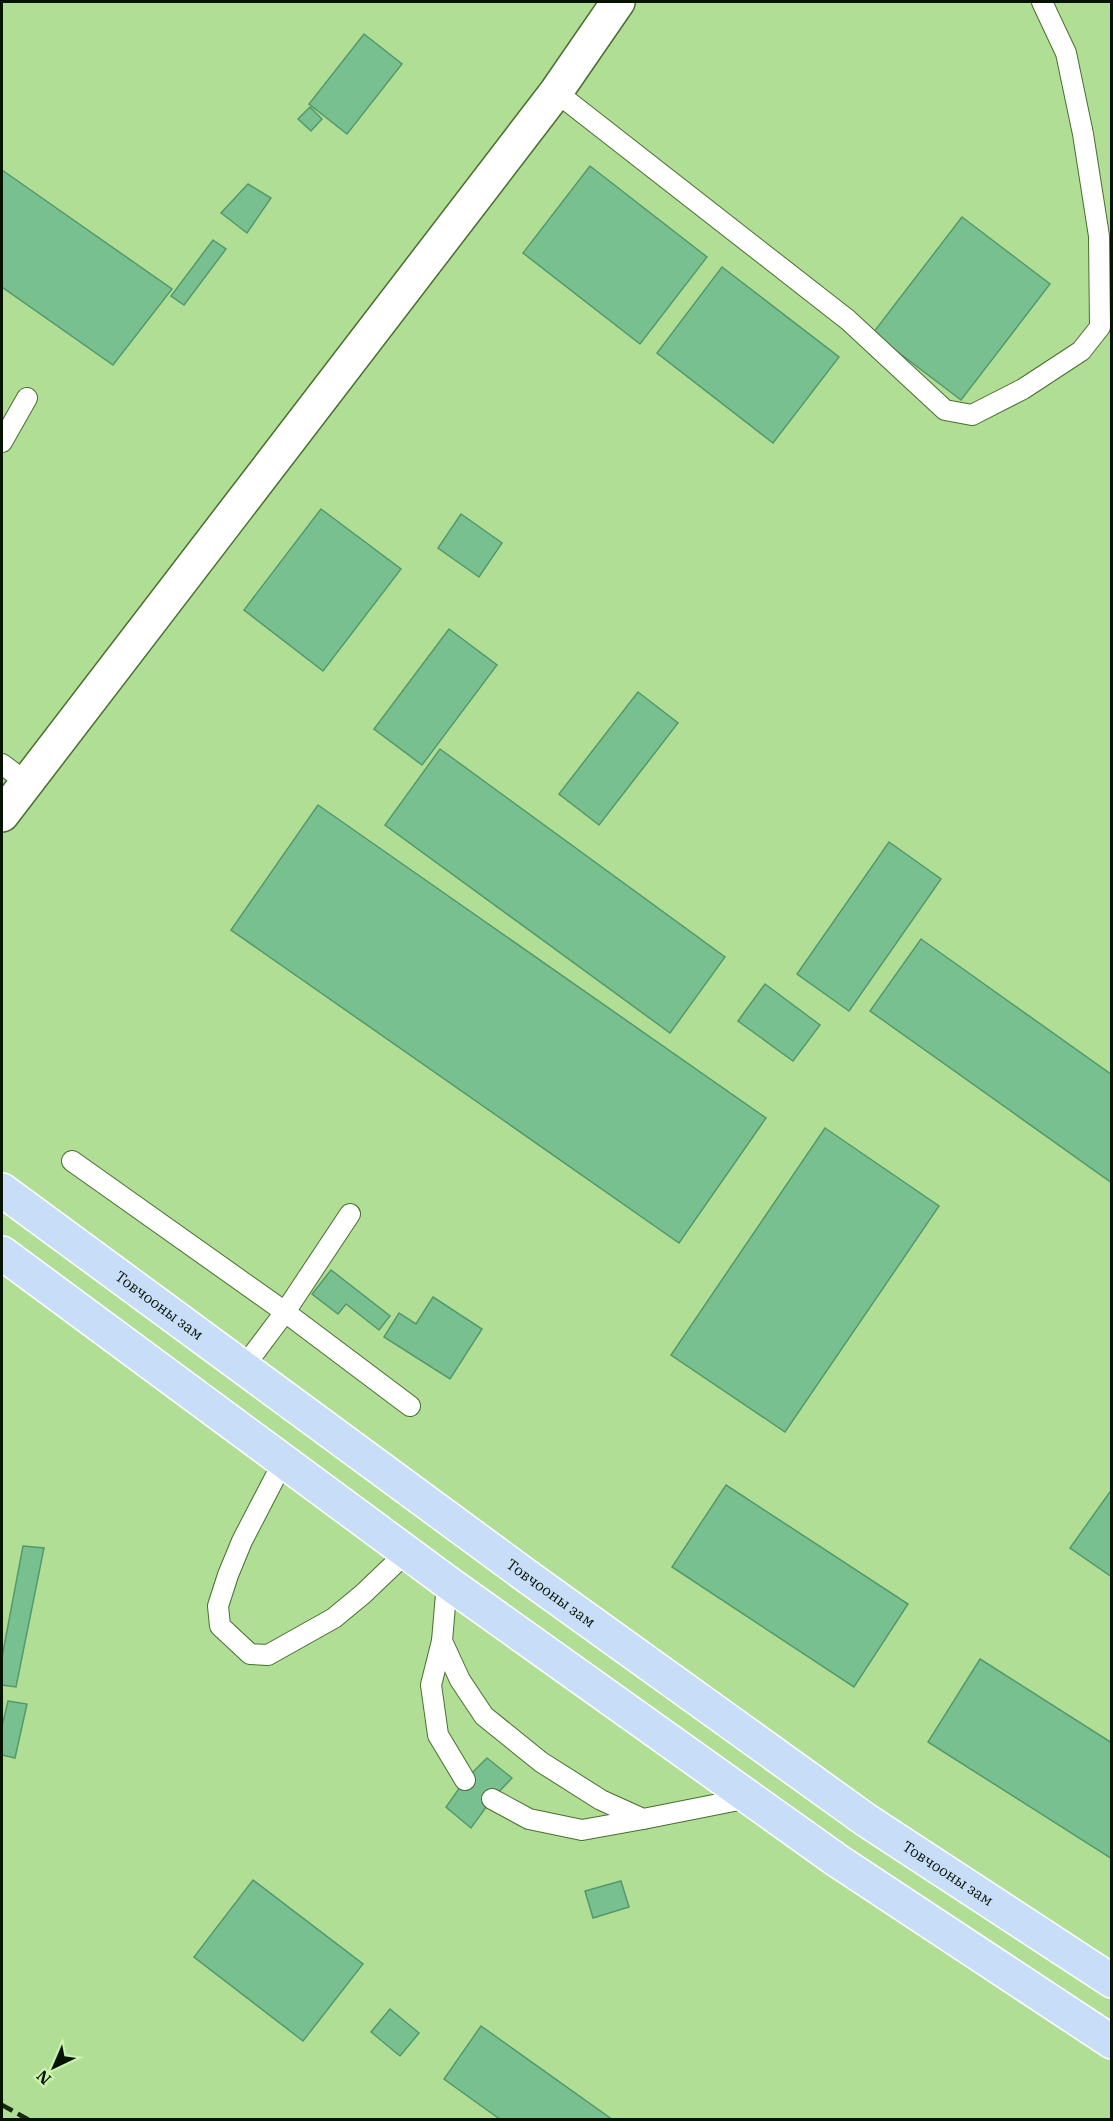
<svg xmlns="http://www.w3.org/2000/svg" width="1113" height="2121" font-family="'IBM Plex Serif',serif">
	<rect width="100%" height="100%" fill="#bce6a3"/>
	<rect fill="#b0de94" x="2" y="2" width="1109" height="2117"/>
	<g fill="#79c091" stroke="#53996c" stroke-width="1.5">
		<path d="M364 34 402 64 347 134 309 104Z"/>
		<path d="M310 107 322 119 311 131 298 119Z"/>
		<path d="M590 166 707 257 640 344 523 253Z"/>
		<path d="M2 170 172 289 113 365 2 287Z"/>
		<path d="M248 184 271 198 247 233 221 213Z"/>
		<path d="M962 217 1050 284 961 400 873 333Z"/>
		<path d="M213 240 226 249 184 305 171 296Z"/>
		<path d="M722 267 839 357 773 443 657 353Z"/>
		<path d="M321 509 401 569 323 671 244 610Z"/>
		<path d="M461 514 502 543 479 577 438 548Z"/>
		<path d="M449 629 497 665 422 765 374 729Z"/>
		<path d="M638 692 678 723 599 825 559 794Z"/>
		<path d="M440 749 725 957 670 1033 385 825Z"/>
		<path d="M318 805 766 1118 679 1243 231 930Z"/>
		<path d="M889 842 941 879 849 1011 797 974Z"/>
		<path d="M921 939 1112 1075V1183L870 1011Z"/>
		<path d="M765 984 820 1025 793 1061 738 1021Z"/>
		<path d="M825 1128 939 1206 785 1432 671 1355Z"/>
		<path d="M331 1270 390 1316 379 1330 346 1304 338 1314 312 1294Z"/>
		<path d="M433 1297 482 1329 450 1379 384 1337 399 1313 416 1324Z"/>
		<path d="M726 1485 908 1604 854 1687 672 1567Z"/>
		<path d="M1112 1489V1577L1070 1548Z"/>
		<path d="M23 1546 44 1548 16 1687 2 1685V1657Z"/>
		<path d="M980 1659 1112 1743V1859L928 1742Z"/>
		<path d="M8 1701 27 1704 15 1758 2 1755V1726Z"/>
		<path d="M487 1758 512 1778 492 1799 471 1828 446 1807 465 1780Z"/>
		<path d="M253 1880 363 1964 303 2041 194 1957Z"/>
		<path d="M621 1881 629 1907 593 1918 585 1891Z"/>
		<path d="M390 2009 419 2033 400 2056 371 2032Z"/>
		<path d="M481 2026 613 2120H501L444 2079Z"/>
	</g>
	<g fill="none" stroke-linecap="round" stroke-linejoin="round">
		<g stroke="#496e30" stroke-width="22">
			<g id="service">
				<path d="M556 92 848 320 945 410 972 415 1023 389 1081 351 1100 327 1099 236 1083 134 1066 53 1042 2"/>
				<path d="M2 442 27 398"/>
				<path d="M2 764 26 782"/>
				<path d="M72 1161 285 1312 350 1214"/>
				<path d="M243 1368 285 1312 410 1406"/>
				<path d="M284 1460 242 1541 228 1575 218 1606 220 1626 250 1654 268 1655 334 1618 363 1594 407 1552"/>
				<path d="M447 1582 442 1641 460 1680 484 1716 541 1762 601 1800 643 1819 749 1798"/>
				<path d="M442 1641 431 1685 438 1735 465 1780"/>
				<path d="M492 1799 529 1819 582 1830 643 1819"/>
			</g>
		</g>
		<g stroke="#496e30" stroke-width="36">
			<path id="minor" d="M2 815 556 92 618 2"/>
		</g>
		<g stroke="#fff" stroke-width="36">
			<g id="trunk">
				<path id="s1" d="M2 1190 528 1577 866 1820 1112 1981"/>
				<path d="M2 1253 447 1582 838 1861 1112 2042"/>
			</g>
		</g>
		<use href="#service" stroke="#fff" stroke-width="20"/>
		<use href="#minor" stroke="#fff" stroke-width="33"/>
		<use href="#trunk" stroke="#c8def8" stroke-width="33"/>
		<path stroke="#182911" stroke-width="4.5" stroke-dasharray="12 6" stroke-linecap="butt" d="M2 2105 29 2120"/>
	</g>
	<g text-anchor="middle" stroke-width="4.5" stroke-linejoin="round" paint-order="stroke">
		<g font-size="15" fill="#051300" stroke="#c9f3af">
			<text dy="5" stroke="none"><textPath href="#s1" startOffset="195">Товчооны зам</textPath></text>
			<text dy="5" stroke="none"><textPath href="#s1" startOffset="681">Товчооны зам</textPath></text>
			<text dy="5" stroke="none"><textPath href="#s1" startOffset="1167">Товчооны зам</textPath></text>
		</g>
	</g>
	<rect width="1113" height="2121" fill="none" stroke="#051300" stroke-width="6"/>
	<g transform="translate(54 2067) rotate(224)" stroke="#c9f3af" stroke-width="4.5" paint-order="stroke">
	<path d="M0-4.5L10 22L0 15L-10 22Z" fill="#051300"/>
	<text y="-9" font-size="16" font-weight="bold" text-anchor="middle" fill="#051300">N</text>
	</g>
</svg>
